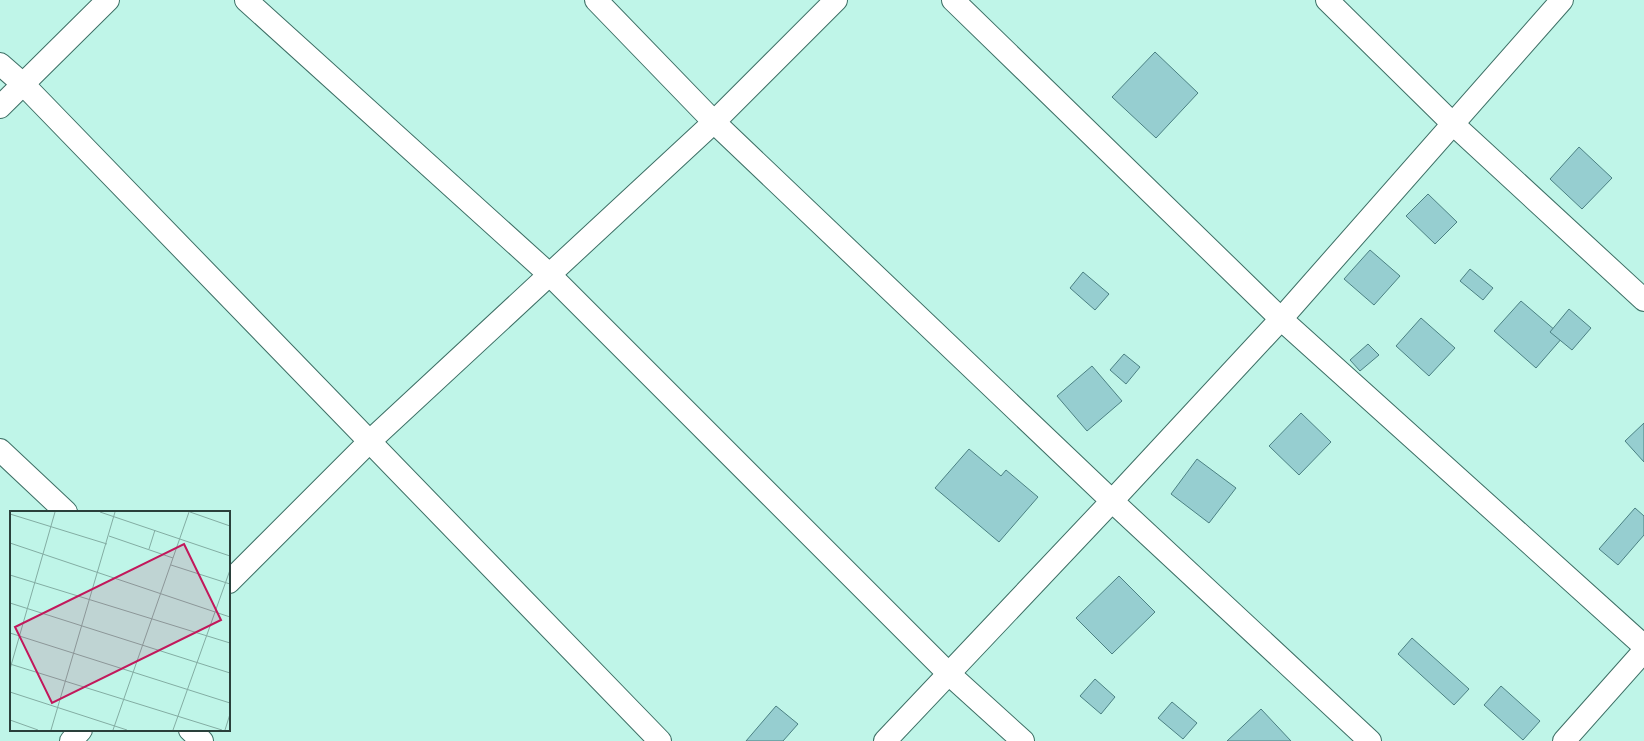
<svg xmlns="http://www.w3.org/2000/svg" width="1644" height="741" font-family="Rubik,sans-serif">
	<rect width="100%" height="100%" fill="#bff5e8"/>
	<g fill="#96ced0" stroke="#4b8183">
		<path d="M1155 52 1198 93 1156 138 1112 97Z"/>
		<path d="M1579 147 1612 178 1582 209 1550 179Z"/>
		<path d="M1428 194 1457 222 1435 244 1406 216Z"/>
		<path d="M1370 250 1400 276 1374 305 1344 279Z"/>
		<path d="M1470 269 1493 288 1483 300 1460 281Z"/>
		<path d="M1083 272 1109 294 1095 310 1070 288Z"/>
		<path d="M1521 301 1563 337 1536 368 1494 331Z"/>
		<path d="M1569 309 1591 328 1572 350 1550 332Z"/>
		<path d="M1421 318 1455 348 1429 376 1396 346Z"/>
		<path d="M1368 344 1379 355 1360 371 1350 360Z"/>
		<path d="M1124 354 1140 367 1126 384 1110 370Z"/>
		<path d="M1092 366 1122 401 1087 431 1057 396Z"/>
		<path d="M1301 413 1331 442 1299 475 1269 446Z"/>
		<path d="M1644 423V462L1625 441Z"/>
		<path d="M969 449 1001 476 1006 470 1038 497 999 542 935 488Z"/>
		<path d="M1197 459 1236 488 1209 523 1171 494Z"/>
		<path d="M1635 508 1644 516V535L1618 565 1599 549Z"/>
		<path d="M1119 576 1155 612 1112 654 1076 618Z"/>
		<path d="M1412 638 1469 689 1454 705 1398 654Z"/>
		<path d="M1095 679 1115 697 1101 714 1080 696Z"/>
		<path d="M1501 686 1540 721 1523 740 1484 705Z"/>
		<path d="M1172 702 1197 723 1183 739 1158 718Z"/>
		<path d="M776 706 798 724 783 741H746Z"/>
		<path d="M1261 709 1291 741H1227Z"/>
	</g>
	<g fill="none" stroke-linecap="round" stroke-linejoin="round">
		<g stroke="#3d6f65" stroke-width="24">
			<g id="minor">
				<path d="M246 0 550 275 948 673 1023 741"/>
				<path d="M596 0 714 122 1112 501 1370 741"/>
				<path d="M953 0 1281 319 1644 646"/>
				<path d="M1327 0 1453 124 1644 300"/>
				<path d="M0 64 24 85 660 741"/>
				<path d="M0 107 108 0"/>
				<path d="M0 450 66 512"/>
				<path d="M229 582 370 441 714 122 836 0"/>
				<path d="M190 730 202 741"/>
				<path d="M71 741 81 730"/>
				<path d="M885 741 1112 501 1281 319 1562 0"/>
				<path d="M1564 741 1644 651"/>
			</g>
		</g>
		<use href="#minor" stroke="#fff" stroke-width="22"/>
	</g>
	<g transform="translate(10 511)">
		<rect width="220" height="220" fill="#bff5e8"/>
		<path fill="none" stroke="#83ada3" stroke-width="1" d="M90 1 220 45M180 1 220 15M0 3 97 33M99 25 163 47M0 32 220 106M139 38 145 19M161 54 220 73M0 64 220 132M0 92 220 162M0 122 220 192M0 153 212 219M0 158 45 1M0 181 117 219M0 209 28 219M41 219 105 1M103 219 179 1M163 219 220 59M215 219 220 203"/>
		<path fill="#c2185b" fill-opacity="0.15" stroke="#c2185b" stroke-width="2" d="M174 33 211 109 42 192 5 116Z"/>
		<rect width="220" height="220" fill="none" stroke="#2a403b" stroke-width="2"/>
	</g>
</svg>
